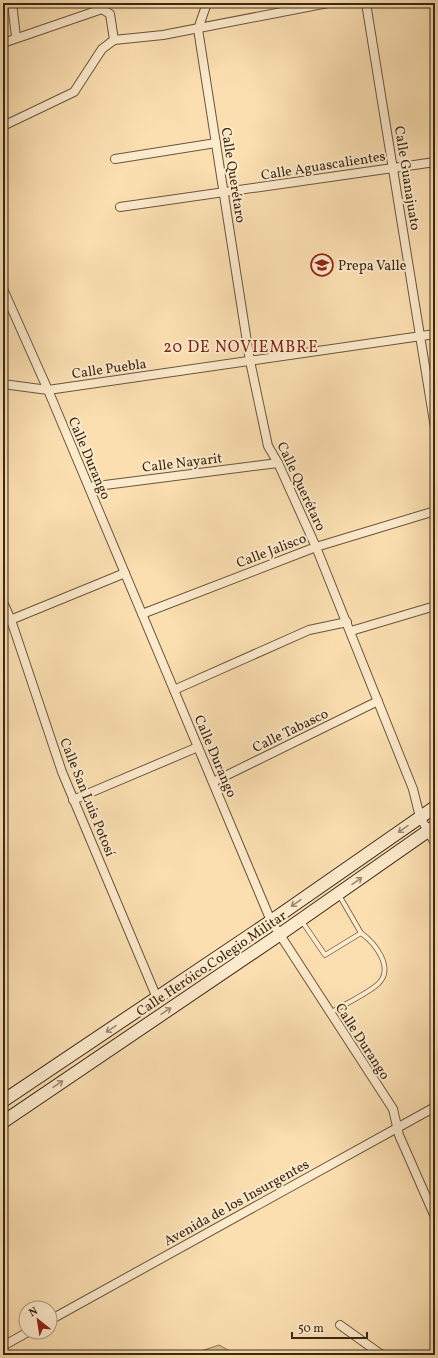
<svg xmlns="http://www.w3.org/2000/svg" width="438" height="1358" font-family="Vollkorn,serif">
	<rect width="100%" height="100%" fill="#fbdfb1"/>
	<filter id="stains"><feTurbulence type="fractalNoise" baseFrequency=".005" numOctaves="4"/><feColorMatrix values="0 0 0 0 .2 0 0 0 0 .09 0 0 0 0 .02 0 0 0 .5 -.17"/></filter>
	<radialGradient id="worn" r=".72"><stop offset=".6" stop-color="#630" stop-opacity="0"/><stop offset="1" stop-color="#630" stop-opacity=".3"/></radialGradient>
	<path fill="#dac096" stroke="#8a7456" d="M219 1345 237 1355H189Z"/>
	<g fill="none" stroke-linecap="round" stroke-linejoin="round">
		<g stroke="#6b563c" stroke-width="5.5">
			<g id="service">
				<path d="M301 920 325 955 361 933 339 895"/>
				<path d="M330 1013C343 1005 367 994 378 984 395 968 375 943 361 933"/>
			</g>
		</g>
		<g stroke="#6b563c" stroke-width="10">
			<g id="minor">
				<path d="M12 3 16 37"/>
				<path d="M207 3 198 29 250 361 268 446 278 463 316 547 413 789 420 817 435 843"/>
				<path d="M366 3 435 428"/>
				<path d="M114 40 163 35 328 3"/>
				<path d="M3 43 102 9 110 14 114 40"/>
				<path d="M3 126 74 92 102 49 114 40"/>
				<path d="M115 159 216 143"/>
				<path d="M120 207 435 162"/>
				<path d="M3 289 48 390 271 921 393 1109 399 1135 435 1217"/>
				<path d="M3 384 48 390 435 334"/>
				<path d="M89 487 278 463"/>
				<path d="M3 602 11 620 62 772 157 998"/>
				<path d="M142 614 316 547 435 511"/>
				<path d="M3 623 125 573"/>
				<path d="M351 631 435 606"/>
				<path d="M174 690 309 630 347 622"/>
				<path d="M213 782 378 701"/>
				<path d="M73 800 198 747"/>
				<path d="M50 1320 435 1107"/>
				<path d="M340 1325 382 1355"/>
				<path d="M3 1346 28 1332"/>
			</g>
		</g>
		<g stroke="#3b2815" stroke-width="14">
			<g id="secondary">
				<path d="M3 1101 271 921 435 807"/>
				<path d="M3 1122 279 935 435 826"/>
			</g>
		</g>
		<use href="#service" stroke="#fceacc" stroke-width="4"/>
		<use href="#minor" stroke="#fceacc" stroke-width="8"/>
		<use href="#secondary" stroke="#fceacc" stroke-width="12"/>
	</g>
	<defs><path id="oneway-shaft" d="M-6 0H5M1.5-3L5.5 0L1.5 3" fill="none" stroke-width="1.6" stroke-linecap="round" stroke-linejoin="round"/></defs>
	<g stroke="#9c8970">
		<use href="#oneway-shaft" transform="translate(403 829) rotate(145)"/>
		<use href="#oneway-shaft" transform="translate(357 881) rotate(-35)"/>
		<use href="#oneway-shaft" transform="translate(296 903) rotate(145)"/>
		<use href="#oneway-shaft" transform="translate(166 1011) rotate(-34)"/>
		<use href="#oneway-shaft" transform="translate(111 1029) rotate(146)"/>
		<use href="#oneway-shaft" transform="translate(58 1084) rotate(-34)"/>
	</g>
	<defs>
		<g id="university-ring" transform="scale(1.15)"><circle r="9.5" fill="#fceacc" stroke="#8f2418" stroke-width="1.5"/><path d="M0-5L7-2L0 1L-7-2ZM-4 1L0 2.5L4 1V4Q0 6-4 4Z" fill="#8f2418"/></g>
	</defs>
	<g fill-rule="evenodd">
		<use href="#university-ring" x="322" y="265"/>
	</g>
	<g text-anchor="middle" stroke-width="4" stroke-linejoin="round" paint-order="stroke">
		<g font-size="14" fill="#3b2815" stroke="#fceacc">
			<text transform="translate(323 165) rotate(-9)" y="5">Calle Aguascalientes</text>
			<text transform="translate(234 175) rotate(81)" y="5">Calle Querétaro</text>
			<text transform="translate(408 178) rotate(81)" y="5">Calle Guanajuato</text>
			<text transform="translate(109 368) rotate(-8)" y="5">Calle Puebla</text>
			<text transform="translate(90 458) rotate(67)" y="5">Calle Durango</text>
			<text transform="translate(182 462) rotate(-7)" y="5">Calle Nayarit</text>
			<text transform="translate(302 486) rotate(65)" y="5">Calle Querétaro</text>
			<text transform="translate(271 550) rotate(-21)" y="5">Calle Jalisco</text>
			<text transform="translate(290 730) rotate(-26)" y="5">Calle Tabasco</text>
			<text transform="translate(216 756) rotate(67)" y="5">Calle Durango</text>
			<text transform="translate(88 797) rotate(68)" y="5">Calle San Luis Potosí</text>
			<text transform="translate(211 963) rotate(-34)" y="5">Calle Heróico Colegio Militar</text>
			<text transform="translate(363 1041) rotate(57)" y="5">Calle Durango</text>
			<text transform="translate(236 1202) rotate(-29)" y="5">Avenida de los Insurgentes</text>
		</g>
		<g font-size="14" fill="#3b2815" stroke="#fceacc" text-anchor="start">
			<text x="338" y="270">Prepa Valle</text>
		</g>
		<g font-size="16" letter-spacing="1" fill="#7a1f14" stroke="#fceacc">
			<text x="241" y="352">20 DE NOVIEMBRE</text>
		</g>
	</g>
	<rect width="438" height="1358" fill="none" stroke="#fbdfb1" stroke-width="16"/>
	<rect x="4" y="4" width="430" height="1350" fill="none" stroke="#3b2815" stroke-width="2"/>
	<rect x="8" y="8" width="422" height="1342" fill="none" stroke="#3b2815"/>
	<g transform="translate(38 1320) rotate(330)"><circle r="19" fill="#fceacc" stroke="#af9c83"/>
	<path d="M0-3L7 15L0 10L-7 15Z" fill="#8f2418"/>
	<text y="-6" font-size="11" font-weight="bold" text-anchor="middle" fill="#3b2815">N</text>
	</g>
	<path d="M292 1332v6h75v-6" fill="none" stroke="#3b2815" stroke-width="2"/>
	<text x="298" y="1332" font-size="12" fill="#3b2815" stroke="#fceacc" stroke-width="3" paint-order="stroke">50 m</text>
	<rect width="100%" height="100%" filter="url(#stains)"/>
	<rect width="100%" height="100%" fill="url(#worn)"/>
</svg>
